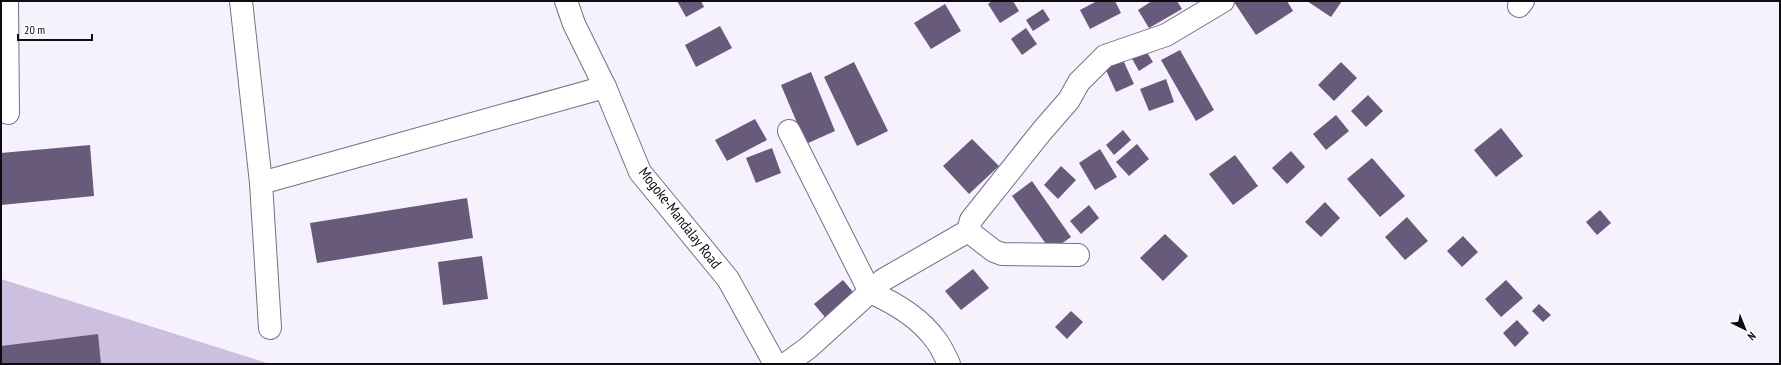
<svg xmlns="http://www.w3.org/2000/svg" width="1781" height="365" font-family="'PT Sans Narrow',sans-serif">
	<rect width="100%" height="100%" fill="#f6f2fd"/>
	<path fill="#ccbfe0" d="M1 279 270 364H1Z"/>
	<g fill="#675a7a">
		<path d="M677 1H701L704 7 686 17Z"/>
		<path d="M992 1H1013L1019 11 1000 23 988 4Z"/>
		<path d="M1097 1H1115L1121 13 1090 29 1080 10Z"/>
		<path d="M1152 1H1177L1182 9 1149 28 1138 10Z"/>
		<path d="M1236 1H1287L1293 11 1256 35 1234 2Z"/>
		<path d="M1307 1H1342L1331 17Z"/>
		<path d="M945 4 961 31 931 49 914 23Z"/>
		<path d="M1043 9 1050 20 1033 31 1026 20Z"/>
		<path d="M720 26 732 48 696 67 685 45Z"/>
		<path d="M1026 28 1037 44 1022 55 1011 39Z"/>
		<path d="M1144 48 1153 62 1139 71 1131 57Z"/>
		<path d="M1180 50 1214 110 1196 121 1161 60Z"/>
		<path d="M1123 60 1134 84 1116 92 1105 68Z"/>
		<path d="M854 62 888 131 857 146 824 77Z"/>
		<path d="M1341 62 1357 78 1334 101 1318 85Z"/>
		<path d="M811 72 835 131 806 144 781 85Z"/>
		<path d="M1166 79 1174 102 1149 111 1140 89Z"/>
		<path d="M1368 95 1383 111 1366 127 1351 111Z"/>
		<path d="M1336 115 1349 131 1326 150 1313 134Z"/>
		<path d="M755 119 767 140 727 161 715 140Z"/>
		<path d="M1501 128 1523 156 1496 177 1474 150Z"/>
		<path d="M1123 130 1131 140 1114 155 1106 145Z"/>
		<path d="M972 139 999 166 969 194 943 166Z"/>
		<path d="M1137 144 1149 159 1129 176 1116 162Z"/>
		<path d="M90 145 94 196 1 205V153Z"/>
		<path d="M772 148 781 173 756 183 746 158Z"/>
		<path d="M1100 149 1117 177 1095 190 1079 163Z"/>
		<path d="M1291 151 1305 167 1287 184 1272 168Z"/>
		<path d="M1235 155 1258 186 1233 205 1209 174Z"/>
		<path d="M1372 158 1405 196 1380 217 1347 179Z"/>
		<path d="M1061 166 1076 180 1058 199 1044 185Z"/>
		<path d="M1032 181 1071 237 1051 251 1012 196Z"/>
		<path d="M467 198 473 238 317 263 310 223Z"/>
		<path d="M1325 202 1340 218 1321 237 1305 222Z"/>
		<path d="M1089 205 1099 218 1081 234 1070 221Z"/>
		<path d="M1600 210 1611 223 1597 235 1586 222Z"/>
		<path d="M1407 217 1428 241 1405 260 1385 237Z"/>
		<path d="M1165 234 1188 256 1163 281 1140 258Z"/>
		<path d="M1463 236 1478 252 1462 267 1447 251Z"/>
		<path d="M482 256 488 299 443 305 438 262Z"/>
		<path d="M973 269 989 288 961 310 945 291Z"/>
		<path d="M843 280 858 298 829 322 814 304Z"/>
		<path d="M1506 280 1523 298 1501 317 1485 299Z"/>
		<path d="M1539 304 1551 315 1543 322 1532 311Z"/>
		<path d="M1071 311 1083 322 1067 339 1055 327Z"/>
		<path d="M1517 320 1529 333 1515 347 1503 333Z"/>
		<path d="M98 334 101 364H1V346Z"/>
	</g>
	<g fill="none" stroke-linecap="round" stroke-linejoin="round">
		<g stroke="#776e84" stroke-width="24">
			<g id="minor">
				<path d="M7 1 8 113"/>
				<path d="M241 1 261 183 605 87"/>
				<path d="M1519 6 1523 1"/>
				<path d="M789 131 870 292C895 303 919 317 935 339 941 346 945 356 949 364"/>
				<path d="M261 183 270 328"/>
				<path d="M968 231 994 251 1002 254 1078 255"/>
				<path d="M786 364 808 348 883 280 968 231 971 220 1042 131 1069 100 1079 82 1105 56 1166 35 1223 1"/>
			</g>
		</g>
		<g stroke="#776e84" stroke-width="24">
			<path id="highway" d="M566 1 574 24 605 87 640 172 728 279 775 364"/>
		</g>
		<use href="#minor" stroke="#fff" stroke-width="22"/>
		<use href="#highway" stroke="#fff" stroke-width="22"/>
	</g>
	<g text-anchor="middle" stroke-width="4" stroke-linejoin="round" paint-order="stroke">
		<g font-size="15" fill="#0e0b13" stroke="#fff">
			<text transform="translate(680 218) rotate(52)" y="5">Mogoke-Mandalay Road</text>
		</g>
	</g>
	<rect width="1781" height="365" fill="none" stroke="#0e0b13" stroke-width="4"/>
	<g transform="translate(1745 329) rotate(137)" stroke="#ffffff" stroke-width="3" paint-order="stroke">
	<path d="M0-3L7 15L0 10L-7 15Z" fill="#0e0b13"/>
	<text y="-6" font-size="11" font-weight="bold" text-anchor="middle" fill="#0e0b13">N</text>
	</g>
	<path d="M18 34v6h74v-6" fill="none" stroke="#0e0b13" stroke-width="2"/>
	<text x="24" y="34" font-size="12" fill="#0e0b13" stroke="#ffffff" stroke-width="3" paint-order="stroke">20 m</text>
</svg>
